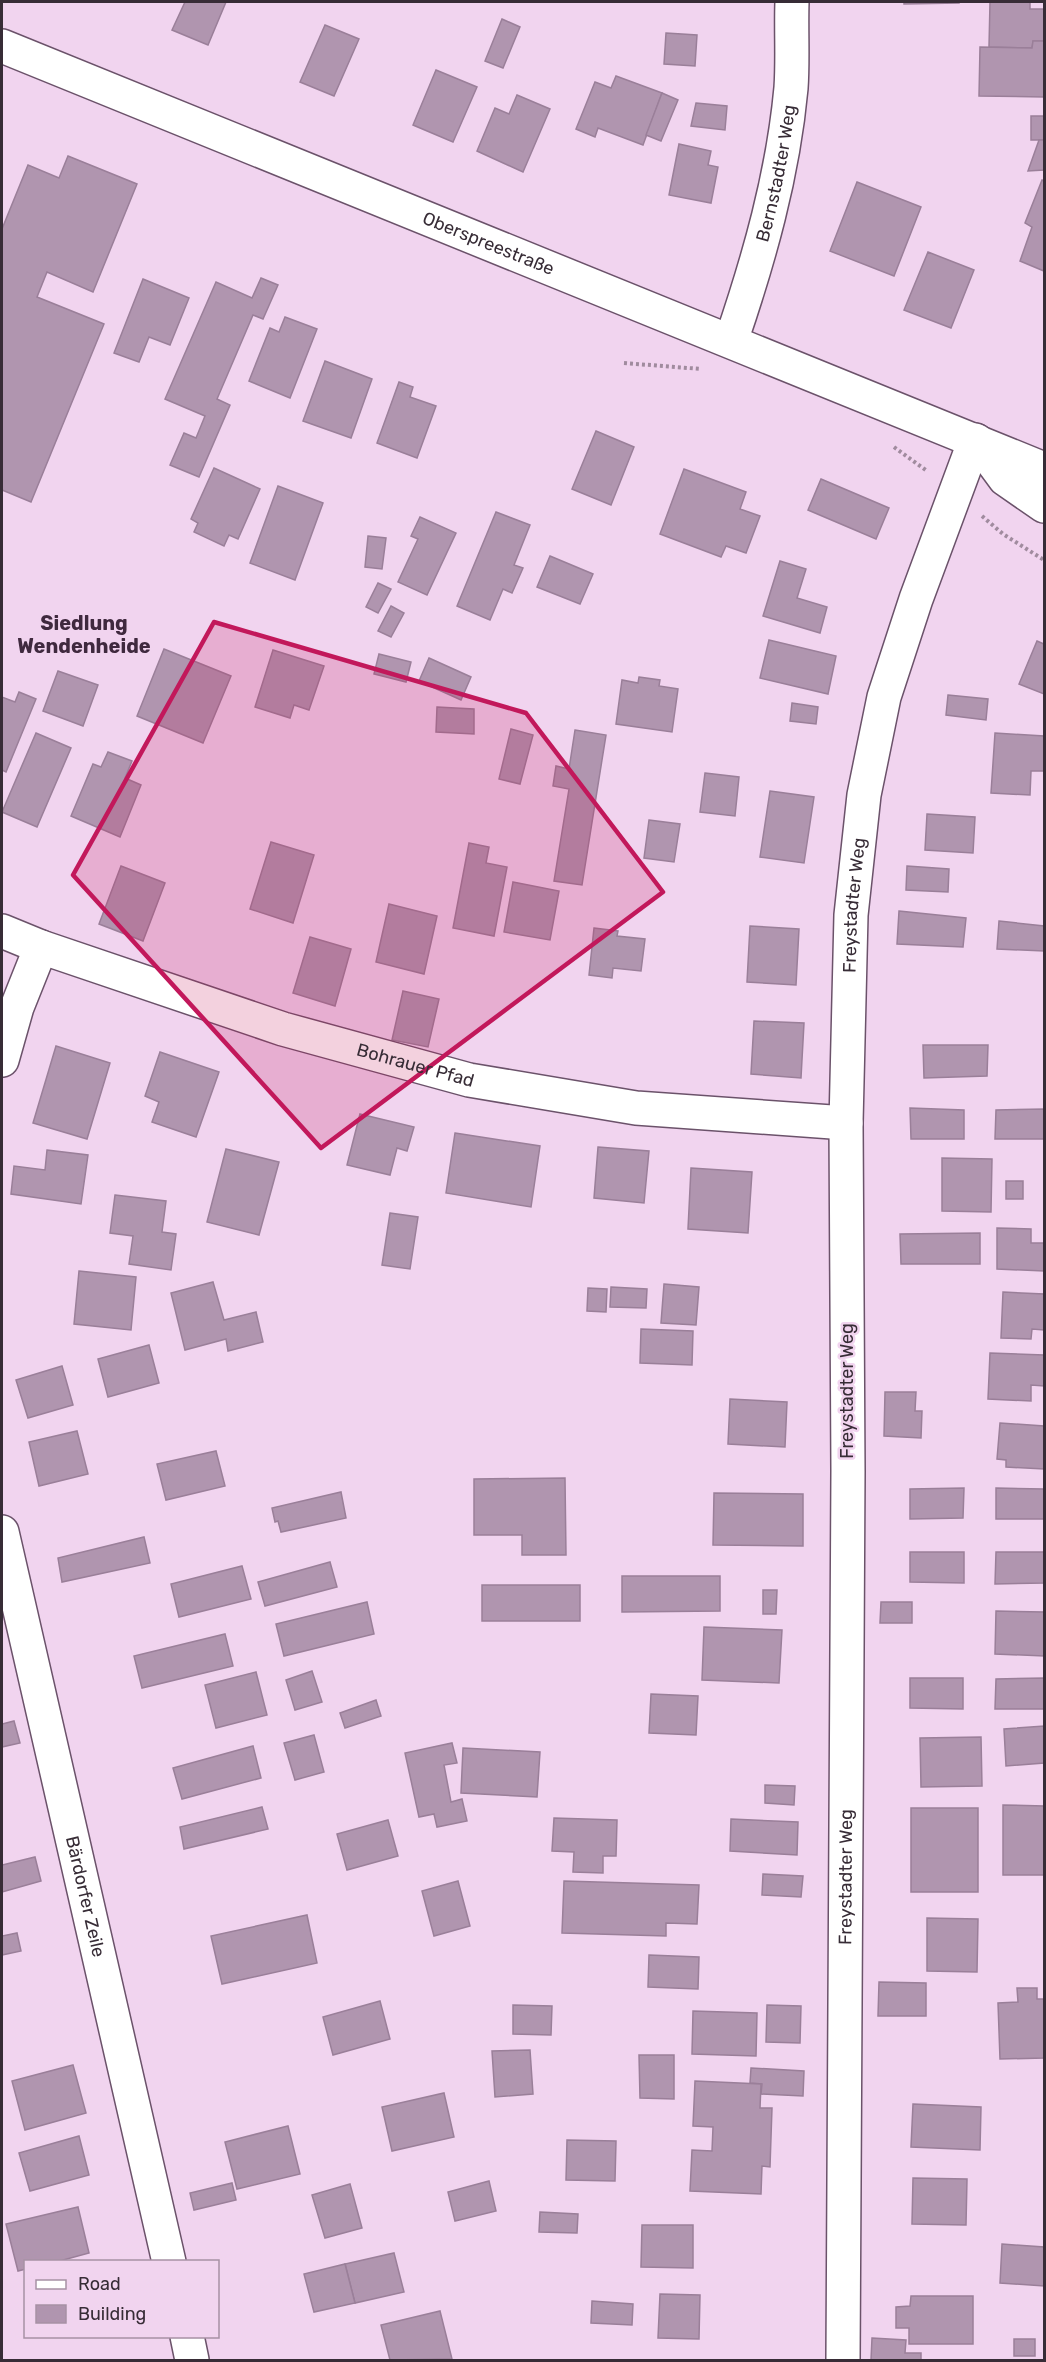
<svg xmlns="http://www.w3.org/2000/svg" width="1046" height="2362" font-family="Rubik,sans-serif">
	<rect width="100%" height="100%" fill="#f1d4ef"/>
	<g fill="#b095af" stroke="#9a7f99" stroke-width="1.5">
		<path d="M185 2H226L208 45 172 30Z"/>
		<path d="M904 2H959V3L904 4Z"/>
		<path d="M990 2H1030V9H1044V41H1033L1032 48 989 47Z"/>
		<path d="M502 19 520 27 503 68 485 61Z"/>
		<path d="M325 25 359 39 334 96 300 82Z"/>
		<path d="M666 33 697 35 695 66 664 64Z"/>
		<path d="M1033 41H1044V97L979 96 980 47 1032 48Z"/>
		<path d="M436 70 477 87 453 142 413 125Z"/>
		<path d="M616 76 662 93 643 145 598 128 595 137 576 129 595 82 611 88Z"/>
		<path d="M662 93 678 100 661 141 646 135Z"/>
		<path d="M517 95 550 109 523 172 477 151 495 108 509 114Z"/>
		<path d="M696 103 727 106 725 130 691 126Z"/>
		<rect x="1031" y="116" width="13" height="24"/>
		<path d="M1039 140H1044V170L1028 171Z"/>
		<path d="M679 144 711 151 708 165 718 167 711 203 669 195Z"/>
		<path d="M68 156 137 184 93 292 47 272 37 297 104 324 31 502 2 490V229L28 165 59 178Z"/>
		<path d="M1042 180 1044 181V271L1020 261 1032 227 1025 223Z"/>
		<path d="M857 182 921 207 894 276 830 251Z"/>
		<path d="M928 252 974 270 951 328 904 310Z"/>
		<path d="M261 278 278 285 263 319 253 315 217 399 230 405 199 477 170 465 184 433 196 438 205 416 165 399 216 282 252 298Z"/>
		<path d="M143 279 189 298 170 345 149 337 139 362 114 353Z"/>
		<path d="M285 317 317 329 290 398 249 381 270 328 279 332Z"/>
		<path d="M325 361 372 379 351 438 303 421Z"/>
		<path d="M399 382 413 387 410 397 436 406 417 458 377 443Z"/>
		<path d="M596 431 634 447 611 505 572 489Z"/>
		<path d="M214 468 260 489 238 539 229 535 224 546 194 532 198 523 191 519Z"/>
		<path d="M684 469 746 492 740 509 760 516 746 553 726 546 721 557 660 534Z"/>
		<path d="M821 479 889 508 876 539 808 510Z"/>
		<path d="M278 486 323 503 295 580 250 563Z"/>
		<path d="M496 512 530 525 514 565 523 568 512 593 503 589 490 620 457 606Z"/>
		<path d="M420 517 456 533 427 595 398 582 418 539 411 536Z"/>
		<path d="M368 536 386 538 382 569 365 567Z"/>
		<path d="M550 556 593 574 580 604 537 587Z"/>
		<path d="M780 561 806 569 797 598 827 607 820 633 763 616Z"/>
		<path d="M378 583 391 589 378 613 366 607Z"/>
		<path d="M391 606 404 613 391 637 378 631Z"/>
		<path d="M769 640 836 656 828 694 760 678Z"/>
		<path d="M1037 641 1044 644V694L1019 684Z"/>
		<path d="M164 649 231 676 203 743 137 716Z"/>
		<path d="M273 650 324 666 309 710 294 705 290 718 255 707Z"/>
		<path d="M379 654 411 662 406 682 374 674Z"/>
		<path d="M429 658 471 677 461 700 419 681Z"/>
		<path d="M58 671 98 685 83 726 43 711Z"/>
		<path d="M639 677 660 680 659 686 678 689 672 732 616 724 622 680 638 683Z"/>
		<path d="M19 692 36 699 6 772 2 770V697L15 702Z"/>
		<path d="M948 695 988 699 986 720 946 715Z"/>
		<path d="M792 703 818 707 816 724 790 721Z"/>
		<path d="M437 707 474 709V734L436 732Z"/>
		<path d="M511 729 533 735 520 784 499 779Z"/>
		<path d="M575 730 606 735 582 885 554 881 569 789 553 786 556 766 569 769Z"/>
		<path d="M36 733 71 748 37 827 2 812Z"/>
		<path d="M995 733 1044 736V771H1031L1030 795 991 793Z"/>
		<path d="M108 752 132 761 125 778 141 785 120 837 71 816 93 764 101 767Z"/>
		<path d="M705 773 739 777 735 816 700 812Z"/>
		<path d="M770 791 814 797 804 863 760 857Z"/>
		<path d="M927 814 975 817 973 853 925 850Z"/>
		<path d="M649 820 680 824 674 862 644 858Z"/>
		<path d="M271 842 314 855 293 923 250 909Z"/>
		<path d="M469 843 489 847 486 863 507 867 494 936 453 928Z"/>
		<path d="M121 866 165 883 143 941 99 924Z"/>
		<path d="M907 866 949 869 948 892 906 890Z"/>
		<path d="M513 882 559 891 550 940 504 932Z"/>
		<path d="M389 904 437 916 424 974 376 962Z"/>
		<path d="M899 911 966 918 963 947 897 944Z"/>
		<path d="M999 921 1044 926V951L997 949Z"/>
		<path d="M750 926 799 929 796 985 747 982Z"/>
		<path d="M594 928 618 931 617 936 645 939 641 971 613 968 612 978 589 975Z"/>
		<path d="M310 937 351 949 335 1006 293 993Z"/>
		<path d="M403 991 439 999 428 1047 392 1040Z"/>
		<path d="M754 1021 804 1023 801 1078 751 1074Z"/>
		<path d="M923 1045H988L987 1076 924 1078Z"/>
		<path d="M56 1046 110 1063 87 1139 33 1123Z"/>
		<path d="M160 1052 219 1072 196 1137 152 1122 159 1102 145 1096Z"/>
		<path d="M910 1108 964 1110V1139H911Z"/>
		<path d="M1044 1109V1139H995L996 1110Z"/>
		<path d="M360 1114 414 1127 407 1151 397 1148 390 1175 347 1165Z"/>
		<path d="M455 1133 540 1146 531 1207 446 1193Z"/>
		<path d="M598 1147 649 1151 644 1203 594 1198Z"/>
		<path d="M226 1149 279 1162 259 1235 207 1222Z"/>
		<path d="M47 1150 88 1155 81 1204 11 1194 14 1166 45 1170Z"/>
		<path d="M942 1158 992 1159 991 1212 942 1211Z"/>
		<path d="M691 1168 752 1172 748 1233 688 1229Z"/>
		<rect x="1006" y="1181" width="17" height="18"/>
		<path d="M115 1195 166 1201 162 1232 176 1234 171 1270 129 1264 133 1236 110 1233Z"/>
		<path d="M390 1213 418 1217 410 1269 382 1265Z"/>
		<path d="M997 1228 1031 1229V1243H1044V1271L997 1269Z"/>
		<path d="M980 1233V1264H901L900 1234Z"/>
		<path d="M79 1271 136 1277 131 1330 74 1324Z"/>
		<path d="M213 1282 224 1320 256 1312 263 1342 228 1351 226 1339 185 1350 171 1293Z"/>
		<path d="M664 1284 699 1287 696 1325 661 1323Z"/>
		<path d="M611 1287 647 1289 646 1308 610 1307Z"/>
		<path d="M588 1288 607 1289 606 1312 587 1311Z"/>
		<path d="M1003 1292 1044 1294V1330L1032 1329 1031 1339 1001 1338Z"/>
		<path d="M641 1329 693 1331 692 1365 640 1363Z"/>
		<path d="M149 1345 159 1383 108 1397 98 1359Z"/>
		<path d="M990 1353 1044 1355V1386L1031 1385V1401L988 1399Z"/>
		<path d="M62 1366 73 1405 28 1418 16 1380Z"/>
		<path d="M885 1392H916L915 1411H922L921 1438 884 1436Z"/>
		<path d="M730 1399 787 1402 785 1447 728 1444Z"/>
		<path d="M1000 1423 1044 1426V1469L1006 1467V1460L997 1459Z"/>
		<path d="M77 1431 88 1474 39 1486 29 1442Z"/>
		<path d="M216 1451 225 1486 166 1500 157 1464Z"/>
		<path d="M565 1478 566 1555H522V1535H474V1479Z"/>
		<path d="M964 1488 963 1518 910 1519V1489Z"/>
		<path d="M996 1488 1044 1489V1519H996Z"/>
		<path d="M341 1492 346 1518 281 1532 278 1521 275 1522 272 1508Z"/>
		<path d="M714 1493 803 1494V1546L713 1545Z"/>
		<path d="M144 1537 150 1563 62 1582 58 1558Z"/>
		<path d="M910 1552H964V1583L910 1582Z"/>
		<path d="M996 1552H1044V1583L995 1584Z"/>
		<path d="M330 1562 337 1587 265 1606 258 1582Z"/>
		<path d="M242 1566 251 1599 179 1617 171 1584Z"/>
		<path d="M622 1576H720V1611L622 1612Z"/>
		<rect x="482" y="1585" width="98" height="36"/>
		<path d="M763 1590H777L776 1614H763Z"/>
		<path d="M367 1602 374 1634 284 1656 276 1624Z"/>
		<path d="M881 1602H912V1623H880Z"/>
		<path d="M996 1611 1044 1612V1656L995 1654Z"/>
		<path d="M704 1627 782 1630 779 1683 702 1680Z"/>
		<path d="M225 1634 233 1666 142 1688 134 1656Z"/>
		<path d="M312 1671 322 1702 295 1710 286 1680Z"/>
		<path d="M256 1672 267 1715 216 1728 205 1685Z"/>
		<path d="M910 1678H963V1709L910 1708Z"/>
		<path d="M1044 1678V1709H995L996 1679Z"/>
		<path d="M651 1694 698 1696 696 1735 649 1733Z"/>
		<path d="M376 1700 381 1716 345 1728 340 1713Z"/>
		<path d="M14 1721 20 1743 2 1747V1724Z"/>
		<path d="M1044 1726V1763L1006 1766 1004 1729Z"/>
		<path d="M314 1735 324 1772 295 1780 284 1743Z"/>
		<path d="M981 1737 982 1786 921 1787 920 1738Z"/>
		<path d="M452 1743 457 1763 444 1765 451 1802 462 1799 467 1821 437 1827 434 1814 419 1817 405 1753Z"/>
		<path d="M253 1746 261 1778 182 1799 173 1768Z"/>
		<path d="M463 1748 540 1752 537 1797 461 1793Z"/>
		<path d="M765 1785 795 1786 794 1805 765 1803Z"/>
		<path d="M1003 1805 1044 1806V1875H1003Z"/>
		<path d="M262 1807 268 1829 184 1849 180 1827Z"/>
		<rect x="911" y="1808" width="67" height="84"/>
		<path d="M554 1818 617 1820 616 1856H603V1873L573 1872 574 1852 552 1851Z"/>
		<path d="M731 1819 798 1822 797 1855 730 1851Z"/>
		<path d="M388 1820 398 1856 347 1870 337 1834Z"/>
		<path d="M35 1857 41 1881 2 1892V1865Z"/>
		<path d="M763 1874 803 1876 801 1897 762 1895Z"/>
		<path d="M458 1881 470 1926 434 1936 422 1891Z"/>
		<path d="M564 1881 699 1885 697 1924 666 1923V1936L562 1933Z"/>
		<path d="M307 1915 317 1963 222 1984 211 1936Z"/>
		<path d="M927 1918 978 1919 977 1972 927 1971Z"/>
		<path d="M17 1933 21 1951 2 1955V1936Z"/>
		<path d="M649 1955 699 1957 698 1989 648 1987Z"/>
		<path d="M879 1982 926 1983V2016H878Z"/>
		<path d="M1017 1988H1037V1999H1044V2058L1000 2059 998 2003 1018 2002Z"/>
		<path d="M380 2001 390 2039 333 2055 323 2017Z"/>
		<path d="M513 2005 552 2006 551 2035 513 2034Z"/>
		<path d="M767 2005 801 2006 800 2043 766 2042Z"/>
		<path d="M693 2011 757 2013 756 2056 692 2054Z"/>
		<path d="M530 2050 533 2094 495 2097 492 2051Z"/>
		<path d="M639 2055H674V2099L640 2098Z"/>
		<path d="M73 2065 86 2113 25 2130 12 2081Z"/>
		<path d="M751 2068 804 2071 803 2096 761 2094 762 2084 750 2083Z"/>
		<path d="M695 2081 761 2084 760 2108H772L770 2167 762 2166 761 2194 690 2191 692 2150 712 2151 713 2127 693 2126Z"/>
		<path d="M444 2093 454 2137 392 2151 382 2107Z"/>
		<path d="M913 2104 981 2107 980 2150 911 2147Z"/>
		<path d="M288 2126 300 2174 237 2189 225 2142Z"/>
		<path d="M79 2136 89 2175 30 2191 19 2153Z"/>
		<path d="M567 2140 616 2141 615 2181 566 2180Z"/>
		<path d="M913 2178 967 2179 966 2225 912 2224Z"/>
		<path d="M489 2181 496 2211 455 2221 448 2192Z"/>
		<path d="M232 2183 236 2200 194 2210 190 2193Z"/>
		<path d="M350 2184 362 2228 325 2238 312 2195Z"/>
		<path d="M78 2207 89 2253 56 2262H26V2269L18 2271 6 2224Z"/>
		<path d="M540 2212 578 2214 577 2233 539 2232Z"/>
		<path d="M642 2225H693V2268L641 2267Z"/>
		<path d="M1002 2244 1044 2247V2286L1000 2283Z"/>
		<path d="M394 2253 404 2292 355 2303 345 2264Z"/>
		<path d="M345 2264 355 2303 314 2312 304 2274Z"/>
		<path d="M660 2294 700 2295 699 2339 658 2338Z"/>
		<path d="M911 2296H973V2344H909V2328H896V2307L910 2306Z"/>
		<path d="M592 2301 633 2304 632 2325 591 2323Z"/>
		<path d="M440 2311 452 2359 390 2360 381 2325Z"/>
		<path d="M872 2338 906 2340 905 2353H921V2360H871Z"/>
		<rect x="1014" y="2339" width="21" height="17"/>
	</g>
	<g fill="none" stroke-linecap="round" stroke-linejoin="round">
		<g stroke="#6b526a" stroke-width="36">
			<g id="street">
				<path id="s1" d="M731 341C759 259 783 175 791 88 793 60 791 30 792 2"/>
				<path id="s2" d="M2 931 41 947 283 1029 469 1080 636 1108 846 1123"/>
				<path d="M2 1060 17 1007 41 947"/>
				<path id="s3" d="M2 1532 169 2262"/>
				<path d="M187 2336 192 2360"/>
				<path id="s4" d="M843 2360 848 1471 846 1123 851 915 864 795 884 697 916 599 975 440"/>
			</g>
		</g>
		<g stroke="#6b526a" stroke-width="36">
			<g id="secondary">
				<path id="s5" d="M2 46 1044 469"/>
				<path d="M977 441 1005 479 1044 506"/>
			</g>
		</g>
		<g stroke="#a08b9e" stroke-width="4" stroke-dasharray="3 3" stroke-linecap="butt">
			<path d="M624 363 701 369"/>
			<path d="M894 447 927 471"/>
			<path d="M982 516 1003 534 1044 560"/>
		</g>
		<use href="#street" stroke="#fff" stroke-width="33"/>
		<use href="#secondary" stroke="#fff" stroke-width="33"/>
	</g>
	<path fill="#c2185b" fill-opacity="0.2" stroke="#c2185b" stroke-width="4.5" stroke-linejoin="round" d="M214 622 526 713 663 892 321 1148 73 875Z"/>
	<g text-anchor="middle" stroke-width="5" stroke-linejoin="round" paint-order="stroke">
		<g font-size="18" fill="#372c36" stroke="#f1d4ef">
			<text dy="6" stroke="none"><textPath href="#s1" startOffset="174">Bernstadter Weg</textPath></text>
			<text dy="6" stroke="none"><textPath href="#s5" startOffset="525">Oberspreestraße</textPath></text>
			<text dy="6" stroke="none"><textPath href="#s4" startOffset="1455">Freystadter Weg</textPath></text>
			<text dy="6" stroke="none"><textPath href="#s2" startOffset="435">Bohrauer Pfad</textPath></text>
			<text transform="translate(847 1391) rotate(-90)" y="6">Freystadter Weg</text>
			<text dy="6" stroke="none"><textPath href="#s4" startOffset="483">Freystadter Weg</textPath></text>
			<text dy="6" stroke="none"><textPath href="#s3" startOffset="374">Bärdorfer Zeile</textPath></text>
		</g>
		<g font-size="20" font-weight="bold" fill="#3f293e" stroke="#f1d4ef">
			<text x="84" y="630">Siedlung<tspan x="84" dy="23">Wendenheide</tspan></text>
		</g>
	</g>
	<rect width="1046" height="2362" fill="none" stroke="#372c36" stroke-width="6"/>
	<rect x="24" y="2260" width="195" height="78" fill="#f1d4ef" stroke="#a791a5" stroke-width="1.5"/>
	<rect x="36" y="2280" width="30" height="9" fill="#ffffff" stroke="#a791a5" stroke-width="1.5"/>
	<text x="78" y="2290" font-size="18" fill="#372c36">Road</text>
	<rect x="36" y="2305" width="30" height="18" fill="#b095af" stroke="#a791a5" stroke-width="1.5"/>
	<text x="78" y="2320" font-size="18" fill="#372c36">Building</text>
</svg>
